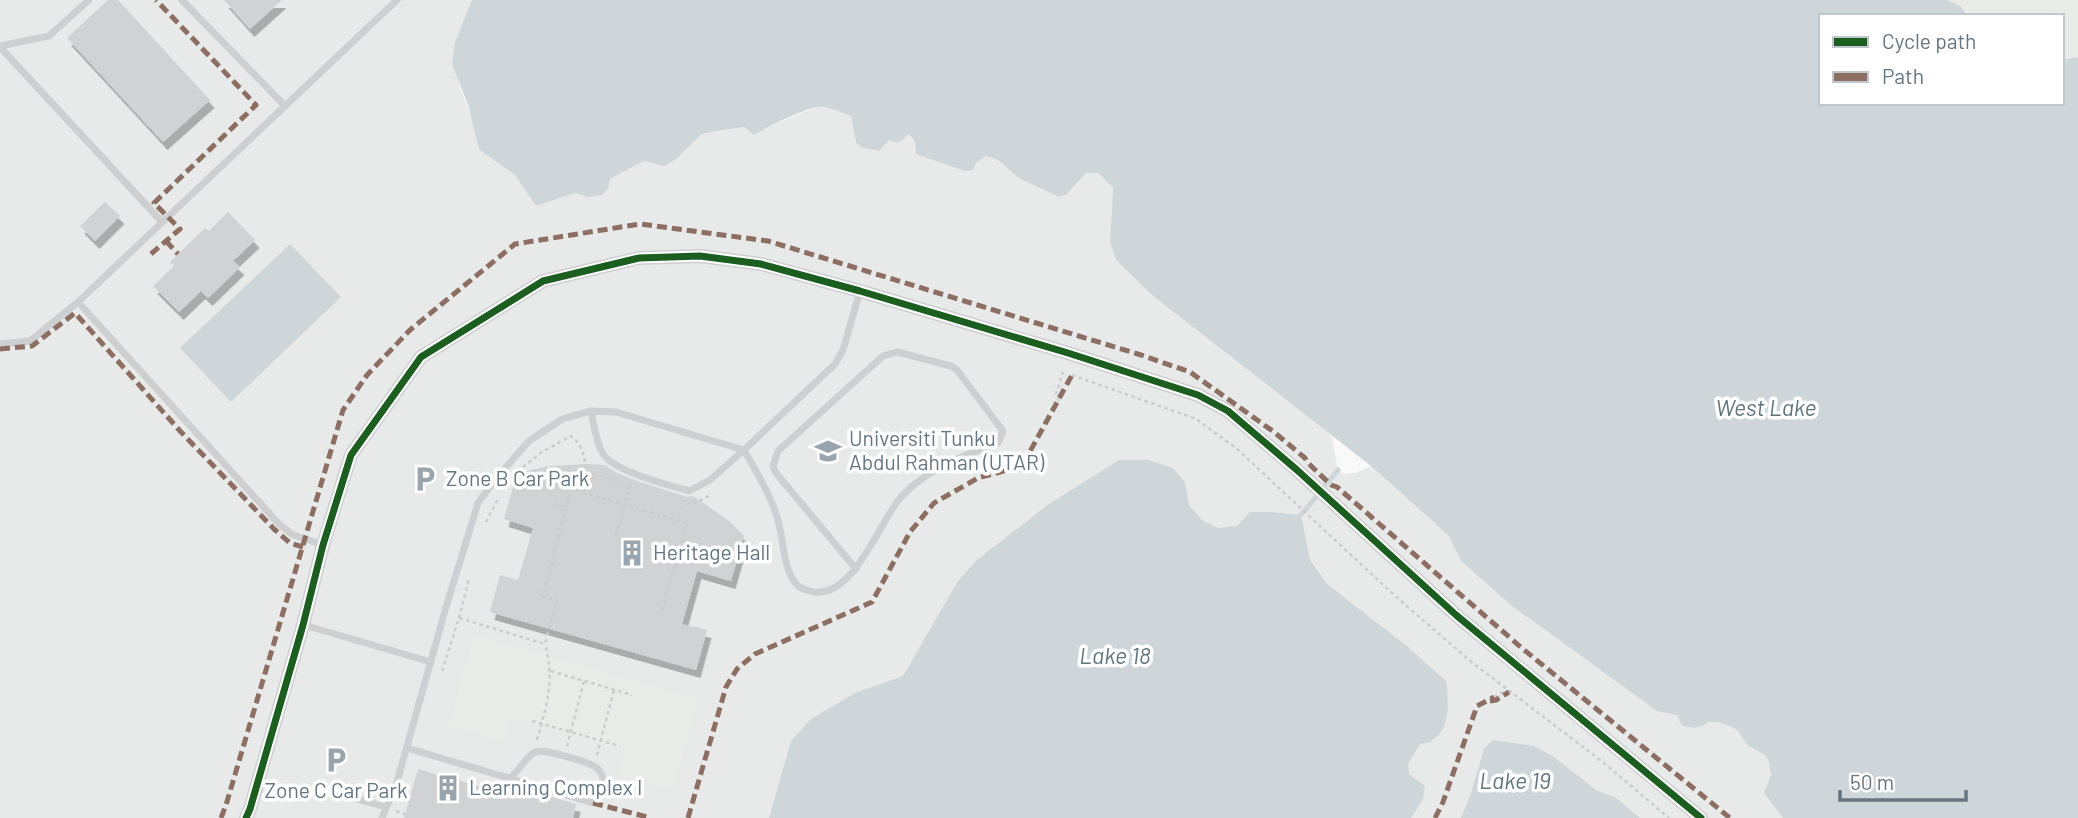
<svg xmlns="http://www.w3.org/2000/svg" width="2078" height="818" font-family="Barlow,sans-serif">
	<defs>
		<filter id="shadow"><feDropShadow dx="4.5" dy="8" stdDeviation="0" flood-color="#0004"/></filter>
	</defs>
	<rect width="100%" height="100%" fill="#f9f9f9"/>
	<path fill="#e8e9e9" d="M0 0H472L455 42 459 84 476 131 479 148 515 175 537 206 575 193 588 197 610 179 644 161 675 160 702 134 720 132 744 127 754 135 763 129 817 107 835 109 851 116 856 143 869 149H874L889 140 908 133 914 137 916 143 976 163 985 156 998 160 1007 167 1067 194 1086 173H1098L1113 188 1110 242 1116 260 1153 296 1331 435 1338 470 1344 474 1356 473 1371 466 1448 535 1461 561 1545 630 1657 710 1673 712 1677 715 1680 720 1718 722 1738 731 1747 745 1765 755 1769 762 1771 775 1764 793 1783 818H0Z"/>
	<g fill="#e8ebe6">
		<path d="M1947 0H2078V57L2062 60V16H1968L1960 6Z"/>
		<path d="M474 635 699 699 673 790 618 774 624 750 511 718 504 742 448 725Z"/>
	</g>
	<g fill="#ced6d9">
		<path d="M472 0H1947L1960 6 1968 16H1821V103H2062V60L2078 57V818H1783L1764 793 1771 775 1769 762 1765 755 1747 745 1738 731 1731 727 1718 722H1708C1699 729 1693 728 1682 726L1677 715 1657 711 1511 605 1461 561 1448 535 1371 466 1153 296 1116 260 1110 242 1113 188 1098 173H1086L1067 194 1059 197 1019 178 998 160 986 156 976 163 973 170 965 171 916 154C916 145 916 139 908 134L903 140 897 143 889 140 879 151 861 147 856 143 851 116C841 112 829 106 818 107 806 108 764 128 754 135L744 127 702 134 675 160 664 166 644 161 610 179 608 189 601 195 588 197 575 193 536 206 515 175 479 149 468 105 452 64 455 42Z"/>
		<path d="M290 244 341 297 231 402 180 348Z"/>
		<path d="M1119 460H1148L1173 468 1185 483 1189 505 1203 521 1218 528 1237 526 1250 512H1270L1301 515 1310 560 1327 584 1408 647 1446 681C1449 700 1451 730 1431 741 1428 743 1424 743 1420 744L1408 764 1409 774 1425 786 1423 799 1411 818H769L791 741 811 719 855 693 903 676 958 581 977 560 1049 504Z"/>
		<path d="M1493 740 1534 746 1554 757 1596 790 1616 798 1640 818H1461L1471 793 1484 749Z"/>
	</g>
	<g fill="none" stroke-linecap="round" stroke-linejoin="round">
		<path stroke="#ced6d9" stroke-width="5" d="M1301 515 1338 470"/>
	</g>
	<g fill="#d0d2d3" filter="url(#shadow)">
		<path d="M108 0H118L210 100 163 142 67 38Z"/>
		<path d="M224 0H282L250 29Z"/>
		<path d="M105 202 120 216 95 241 80 226Z"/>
		<path d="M228 212 255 240 233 261 240 267 208 298 201 291 179 312 153 286 174 266 170 262 205 228 209 231Z"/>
		<path d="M586 464 605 465 615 472 640 482 687 497 693 496 728 520 744 536 731 581 697 571 682 624 707 630 696 670 490 612 500 575 518 580 533 528 504 519 517 473 550 466Z"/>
		<path d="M418 769 507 794 510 785 576 804 573 818H404Z"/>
	</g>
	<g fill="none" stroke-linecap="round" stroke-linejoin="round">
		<g stroke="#cbcccd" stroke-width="2.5" stroke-dasharray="3.5 3.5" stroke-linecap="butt">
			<path d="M1072 375 1196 419 1236 448 1393 594 1469 660 1604 763 1669 818"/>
			<path d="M1059 401 1056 394 1063 372"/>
			<path d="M523 467 542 452 571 436C583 446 585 457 586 472"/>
			<path d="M516 474 561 471 586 472 620 482"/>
			<path d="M555 504 566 507"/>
			<path d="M686 504 695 503 712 494"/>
			<path d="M486 522 499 497"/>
			<path d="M616 535 630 485"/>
			<path d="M459 618 469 579"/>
			<path d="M442 671 459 618 545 644 557 600 543 597 571 489 687 523 661 614"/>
			<path d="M551 671 632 695"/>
			<path d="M1494 697 1506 690"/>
			<path d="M532 721 620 746"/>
			<path d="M537 740C547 704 555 681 545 644"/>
			<path d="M567 746 584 681"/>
			<path d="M597 755 614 690"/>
			<path d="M396 811 405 814"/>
		</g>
		<g stroke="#cecfd0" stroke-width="7">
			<path d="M182 0 285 106"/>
			<path d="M0 46 49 36 89 0"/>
			<path d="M0 47 162 222"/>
			<path d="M78 302 279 524 293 535 323 545"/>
			<path d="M0 344 30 341 78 302 397 0"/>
			<path d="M591 411C594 425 596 442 603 454 613 471 669 485 689 491L710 480 744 450C756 471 770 494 777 517 784 538 782 566 796 584 799 588 804 589 810 591 852 603 879 522 901 497 928 468 963 456 998 443L1003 431 957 370 951 366 897 352 883 356 778 451 773 466 776 473 856 569"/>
			<path d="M304 625 431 662"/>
			<path d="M407 748 593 803C605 796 608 774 594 766 586 762 543 748 535 752 524 758 519 773 508 779"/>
			<path d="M350 797 386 807"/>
			<path d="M382 818 397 782 446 607 478 503 498 476 529 441 562 419 591 411 616 412 744 450 835 364 843 350 860 291"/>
		</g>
		<path stroke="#cecfd0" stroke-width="14" d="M246 818 250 809 303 625 323 545 351 455 421 357 543 281 639 258 700 256 761 264 860 291 1068 353 1198 395 1228 411 1297 470 1456 615 1701 818"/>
		<g stroke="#8d6e63" stroke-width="5" stroke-dasharray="10 5" stroke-linecap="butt">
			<path d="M166 241 178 254"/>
			<path d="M151 254 180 229 154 203 256 105 156 0"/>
			<path d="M0 349 32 346 75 313 181 432 274 529 290 543 303 547"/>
			<path d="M1490 701 1496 700 1509 692"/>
			<path d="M593 803 651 818"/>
			<path d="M221 818 226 805 343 410 367 375 410 330 515 244 640 224 768 241 1141 355 1190 372 1274 432 1305 458 1307 462 1331 485 1337 487 1523 649 1730 818"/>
			<path d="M688 818 726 687 737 669 755 654 872 602 910 532 934 503 978 478 1022 466 1072 375"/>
			<path d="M1435 818 1443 802 1477 706 1494 697"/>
		</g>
		<g stroke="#fff" stroke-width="11">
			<path id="cycleway" d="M246 818 250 809 303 625 323 545 351 455 421 357 543 281 639 258 700 256 761 264 860 291 1068 353 1198 395 1228 411 1297 470 1456 615 1701 818"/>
		</g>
		<use href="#cycleway" stroke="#1b5e20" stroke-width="7"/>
	</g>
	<defs>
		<g id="university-bare" transform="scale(2.1)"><path d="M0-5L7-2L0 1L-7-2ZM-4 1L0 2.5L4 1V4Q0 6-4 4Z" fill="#99a4ac" stroke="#fff" stroke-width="2.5" paint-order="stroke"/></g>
		<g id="parking-bare" transform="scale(2.1)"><path d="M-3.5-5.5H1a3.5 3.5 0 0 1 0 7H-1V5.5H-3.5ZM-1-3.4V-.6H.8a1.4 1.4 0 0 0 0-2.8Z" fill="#99a4ac" stroke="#fff" stroke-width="2.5" paint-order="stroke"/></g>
		<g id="building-bare" transform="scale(2.1)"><path d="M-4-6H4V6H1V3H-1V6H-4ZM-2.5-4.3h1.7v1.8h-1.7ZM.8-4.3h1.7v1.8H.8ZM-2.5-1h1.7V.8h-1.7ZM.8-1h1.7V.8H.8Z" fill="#99a4ac" stroke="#fff" stroke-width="2.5" paint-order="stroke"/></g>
	</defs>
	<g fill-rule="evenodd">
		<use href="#university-bare" x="828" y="451"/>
		<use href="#parking-bare" x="425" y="479"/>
		<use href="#building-bare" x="632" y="553"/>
		<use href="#parking-bare" x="336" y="760"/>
		<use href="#building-bare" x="448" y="788"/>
	</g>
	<g text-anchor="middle" stroke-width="7" stroke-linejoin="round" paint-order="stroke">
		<g font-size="21" fill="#657683" stroke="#fff" text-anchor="start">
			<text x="849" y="446">Universiti Tunku<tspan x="849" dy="24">Abdul Rahman (UTAR)</tspan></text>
			<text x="446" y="486">Zone B Car Park</text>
			<text x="653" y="560">Heritage Hall</text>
			<text x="469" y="795">Learning Complex I</text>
			<text x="336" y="798" text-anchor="middle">Zone C Car Park</text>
		</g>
		<g font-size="23" font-style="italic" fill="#60757c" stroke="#fff">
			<text x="1766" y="416">West Lake</text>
			<text x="1115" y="664">Lake 18</text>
			<text x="1515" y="789">Lake 19</text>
		</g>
	</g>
	<rect x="1819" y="14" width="245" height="91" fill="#ffffff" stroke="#c1c8cd" stroke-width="2"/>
	<rect x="1833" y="37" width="35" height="10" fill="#1b5e20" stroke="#c1c8cd" stroke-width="2"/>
	<text x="1882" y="49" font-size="21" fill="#657683">Cycle path</text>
	<rect x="1833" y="72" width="35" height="10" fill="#8d6e63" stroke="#c1c8cd" stroke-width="2"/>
	<text x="1882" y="84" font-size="21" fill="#657683">Path</text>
	<path d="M1840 790v10h126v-10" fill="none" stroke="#657683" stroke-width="3.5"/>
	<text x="1850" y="790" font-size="21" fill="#657683" stroke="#ffffff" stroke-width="5" paint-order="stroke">50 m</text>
</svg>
